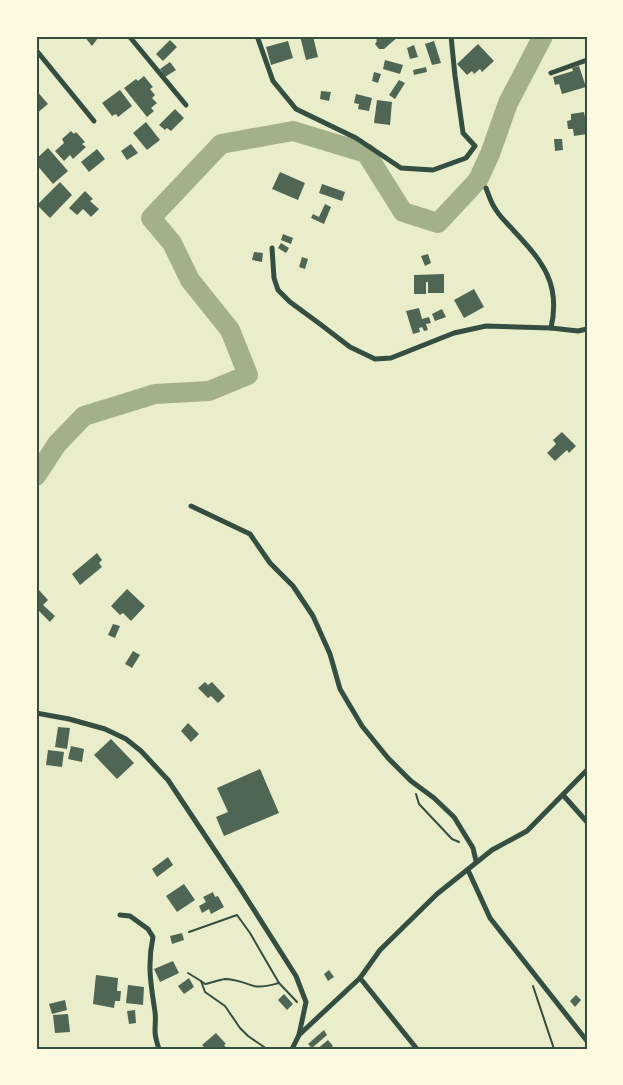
<svg xmlns="http://www.w3.org/2000/svg" width="623" height="1085" font-family="Barlow,sans-serif">
	<rect width="100%" height="100%" fill="#e9edc9"/>
	<g fill="none" stroke-linecap="round" stroke-linejoin="round">
		<path stroke="#a3b18a" stroke-width="20" d="M36 476 57 444 84 416 155 394 209 391 248 375 230 330 190 280 172 243 151 218 221 144 293 131 366 153 403 212 438 223 478 180 490 154 508 103 543 36"/>
	</g>
	<g fill="#4f6655">
		<path d="M84 36H96L98 38 92 46Z"/>
		<path d="M300 36H313L318 57 306 60Z"/>
		<path d="M380 36H399L384 49H379L375 44 377 41 376 40Z"/>
		<path d="M170 40 177 47 163 61 156 54Z"/>
		<path d="M288 41 293 58 271 65 266 47Z"/>
		<path d="M434 41 441 63 432 65 425 44Z"/>
		<path d="M478 44 494 61 482 72 480 69 474 74 472 71 467 75 457 64Z"/>
		<path d="M414 45 418 57 410 59 407 48Z"/>
		<path d="M385 60 403 65 400 74 383 69Z"/>
		<path d="M170 62 176 70 165 77 160 69Z"/>
		<path d="M579 66 586 87 562 94 559 84 555 85 553 77 573 71 572 68Z"/>
		<path d="M426 67 427 72 414 75 413 70Z"/>
		<path d="M374 72 381 74 378 83 372 81Z"/>
		<path d="M144 76 153 87 150 89 155 95 152 98 157 103 151 108 154 111 147 117 124 88 136 79 138 81Z"/>
		<path d="M399 80 405 83 395 99 389 95Z"/>
		<path d="M36 90 48 104 36 114Z"/>
		<path d="M120 90 132 106 118 117 116 114 112 116 102 103Z"/>
		<path d="M321 91 331 92 329 101 320 99Z"/>
		<path d="M356 94 372 98 369 111 358 109 359 104 354 103Z"/>
		<path d="M377 100 392 102 390 125 374 123Z"/>
		<path d="M175 109 184 118 171 131 167 128 165 130 159 125Z"/>
		<path d="M584 112 585 117H587V134L574 136 573 129H568L567 121 571 120V114Z"/>
		<path d="M146 122 160 140 147 150 133 133Z"/>
		<path d="M71 131 74 134 76 132 85 142 82 144 86 147 73 159 70 155 64 161 55 151 64 143 62 139Z"/>
		<path d="M554 139H562L563 150 555 151Z"/>
		<path d="M131 144 138 153 127 160 121 151Z"/>
		<path d="M48 148 68 171 53 184 36 164V159Z"/>
		<path d="M97 149 105 159 89 172 81 162Z"/>
		<path d="M280 172 305 183 298 200 272 189Z"/>
		<path d="M60 182 72 195 50 218 37 205Z"/>
		<path d="M322 184 345 192 342 201 319 193Z"/>
		<path d="M85 191 93 199 90 201 99 209 91 217 83 209 77 215 69 208Z"/>
		<path d="M325 204 331 207 324 224 311 218 313 214 319 217Z"/>
		<path d="M283 234 293 238 291 244 281 240Z"/>
		<path d="M281 243 289 248 286 253 278 248Z"/>
		<path d="M254 252 263 253 262 262 252 260Z"/>
		<path d="M428 254 431 263 425 266 421 256Z"/>
		<path d="M302 257 308 259 305 269 299 267Z"/>
		<path d="M444 274V293H428V282H426V294H414V275Z"/>
		<path d="M474 289 484 307 464 318 454 300Z"/>
		<path d="M419 308 422 319 429 317 431 323 426 324 428 330 424 331 422 327 419 328 420 332 413 334 406 311Z"/>
		<path d="M442 309 446 317 435 321 432 314Z"/>
		<path d="M562 432 576 446 569 453 567 450 555 461 547 453 556 444 553 440Z"/>
		<path d="M97 553 102 560 99 563 102 567 80 585 72 574Z"/>
		<path d="M38 589 48 600 43 605 55 616 50 622 36 608V591Z"/>
		<path d="M127 589 145 606 131 621 123 613 120 615 111 606Z"/>
		<path d="M113 624 120 626 115 638 108 635Z"/>
		<path d="M133 651 140 655 132 668 125 664Z"/>
		<path d="M205 682 208 685 212 682 225 696 218 703 211 696 208 698 198 688Z"/>
		<path d="M188 723 199 734 191 742 181 731Z"/>
		<path d="M58 727 70 728 67 749 55 747Z"/>
		<path d="M111 739 134 763 117 779 94 755Z"/>
		<path d="M71 746 84 749 82 762 68 759Z"/>
		<path d="M48 750 64 752 62 767 46 765Z"/>
		<path d="M260 769 279 813 224 836 216 817 228 812 217 788Z"/>
		<path d="M168 857 173 865 157 877 152 869Z"/>
		<path d="M184 884 195 900 177 912 166 896Z"/>
		<path d="M213 892 215 897 218 896 224 907 211 914 209 909 202 913 199 906 206 902 203 897Z"/>
		<path d="M182 933 184 940 172 944 170 936Z"/>
		<path d="M173 961 179 973 160 982 154 969Z"/>
		<path d="M329 970 334 977 328 981 324 974Z"/>
		<path d="M96 975 118 978 117 991H121L120 1001H115L114 1008 93 1004Z"/>
		<path d="M189 978 194 987 184 994 178 986Z"/>
		<path d="M128 985 144 987 143 1005 126 1003Z"/>
		<path d="M284 994 293 1004 287 1010 278 1000Z"/>
		<path d="M576 995 581 1000 575 1007 570 1001Z"/>
		<path d="M65 1000 67 1010 52 1014 49 1004Z"/>
		<path d="M135 1010 136 1023 129 1024 127 1011Z"/>
		<path d="M68 1014 70 1032 55 1033 53 1015Z"/>
		<path d="M324 1030 327 1035 312 1048 308 1044Z"/>
		<path d="M216 1033 226 1044 224 1045 227 1049H206L202 1045Z"/>
		<path d="M328 1040 333 1046 329 1049H317Z"/>
	</g>
	<g fill="none" stroke-linecap="round" stroke-linejoin="round">
		<g stroke="#344e41" stroke-width="2">
			<path d="M416 794 419 804 452 839 459 842"/>
			<path d="M189 932 237 915 250 933 279 983 297 1002"/>
			<path d="M188 973 201 981 205 992 225 1006 240 1028 248 1036 267 1049"/>
			<path d="M201 981 205 984C211 983 218 980 225 979 236 979 244 983 254 986 262 988 271 985 279 983"/>
			<path d="M533 986 554 1049"/>
		</g>
		<g stroke="#344e41" stroke-width="5">
			<path d="M129 36 186 105"/>
			<path d="M257 36 273 81 296 109 356 138 401 168 433 170 466 158 475 146 463 133 455 76 451 36"/>
			<path d="M36 50 94 121"/>
			<path d="M551 73 587 60"/>
			<path d="M486 188C489 196 491 203 496 210 501 218 508 224 514 231 543 262 561 284 551 328"/>
			<path d="M272 248 274 278 278 290 290 302 320 324 350 347 375 359 391 358 454 333 486 326 551 328 578 331 587 329"/>
			<path d="M191 506 250 534 270 563 293 586 313 616 330 654 340 689 362 726 388 758 411 781 434 798 454 817 473 848 476 861"/>
			<path d="M36 713 69 719 105 729 126 739 141 751 168 780 240 888 296 976 306 1002 299 1035"/>
			<path d="M563 795 587 822"/>
			<path d="M468 870 490 918 587 1041"/>
			<path d="M120 915 130 916 148 929 153 937C147 965 151 985 155 1012 156 1018 155 1024 155 1031 155 1037 157 1043 159 1049"/>
			<path d="M360 978 417 1049"/>
			<path d="M292 1049 299 1035 360 978 380 950 437 894 492 850 527 831 587 770"/>
		</g>
	</g>
	<rect width="623" height="1085" fill="none" stroke="#fefae0" stroke-width="75"/>
	<rect x="38" y="38" width="548" height="1010" fill="none" stroke="#344e41" stroke-width="2"/>
</svg>
